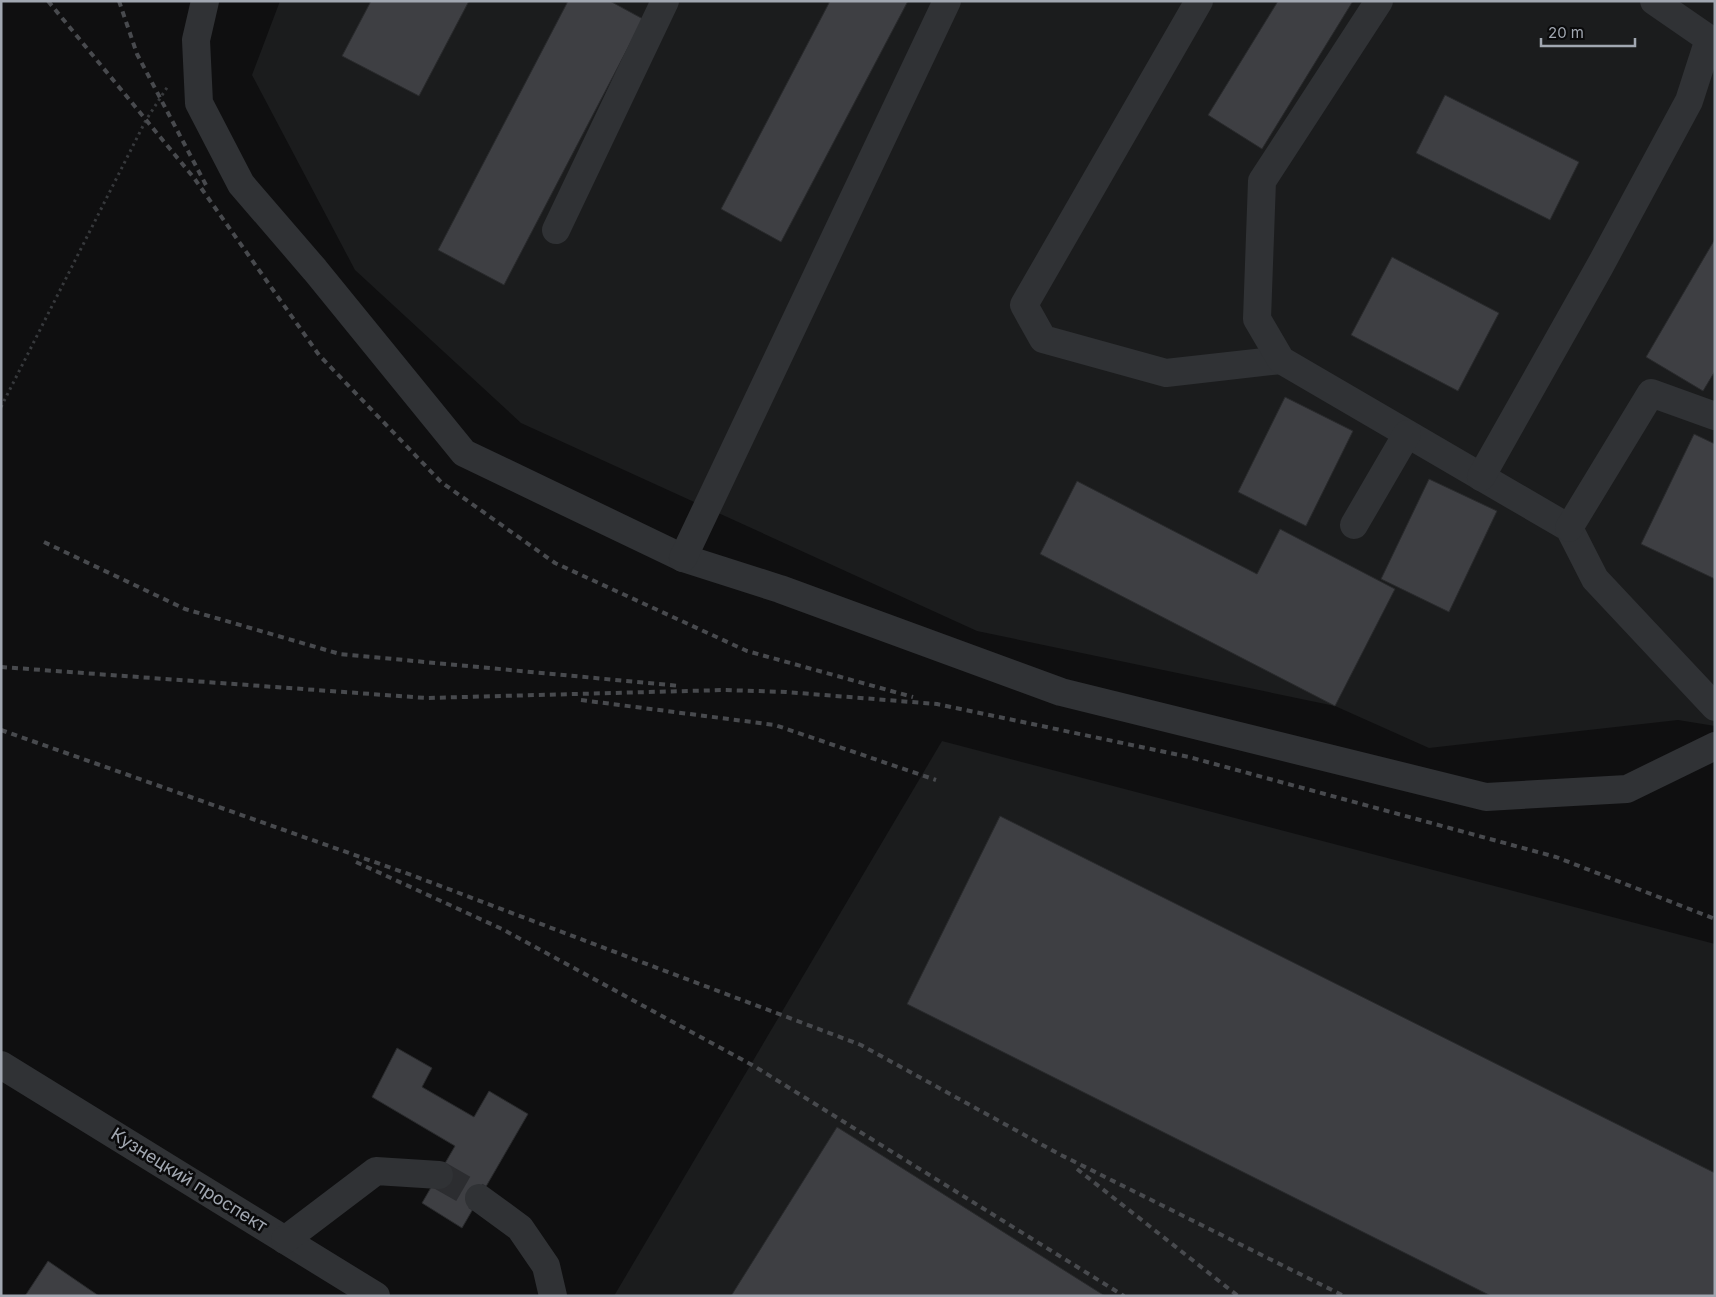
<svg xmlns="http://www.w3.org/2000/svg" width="1716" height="1297" font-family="Inter,sans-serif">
	<rect width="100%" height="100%" fill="#0f0f10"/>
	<g fill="#1b1c1d">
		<path d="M280 1H1715V726L1678 720 1429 748 1335 706 977 631 521 423 355 270 252 75Z"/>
		<path d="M942 741 1715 944V1296H614Z"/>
	</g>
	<g fill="#3e3f43" stroke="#292a2c">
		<path d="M371 1H469L419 96 342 56Z"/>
		<path d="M568 1H610L643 19 504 285 438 250Z"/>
		<path d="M830 1H908L781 242 721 209Z"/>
		<path d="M1278 1H1353L1262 149 1208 115Z"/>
		<path d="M1445 95 1579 162 1550 220 1416 153Z"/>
		<path d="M1715 239V371L1703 391 1646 357Z"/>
		<path d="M1392 257 1499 313 1458 391 1351 335Z"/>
		<path d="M1285 397 1353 431 1306 526 1238 492Z"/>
		<path d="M1694 434 1715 444V579L1641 544Z"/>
		<path d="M1429 479 1497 511 1449 612 1381 579Z"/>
		<path d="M1077 481 1257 574 1280 529 1395 589 1335 706 1040 554Z"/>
		<path d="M1000 816 1715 1173V1296H1491L907 1004Z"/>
		<path d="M397 1048 432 1068 422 1087 474 1117 489 1091 528 1114 462 1228 422 1203 455 1146 372 1097Z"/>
		<path d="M837 1127 1105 1296H731Z"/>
		<path d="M48 1261 99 1296H25Z"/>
	</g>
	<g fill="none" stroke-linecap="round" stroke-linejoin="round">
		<path stroke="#2c2d30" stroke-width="28" stroke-dasharray="28 14" stroke-linecap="butt" d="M439 1175 479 1198"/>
		<path stroke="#37393c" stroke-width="3" stroke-dasharray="2.5 4" stroke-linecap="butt" d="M1 407 146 120 168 86"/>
		<g stroke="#303235" stroke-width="28">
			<path d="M205 1 196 40 199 103 241 184 315 270 464 453 683 558 780 589 1061 692 1486 797 1627 789 1715 746"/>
			<path d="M1199 1 1024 305 1043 339 1166 373 1281 360"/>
			<path d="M1379 1 1262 181 1257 319 1281 360 1569 528 1595 579 1715 707"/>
			<path d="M556 230 665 1"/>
			<path d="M1481 477 1600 266 1689 101 1709 39 1654 1"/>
			<path d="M1354 525 1407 434"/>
			<path d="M1569 528 1651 393 1715 416"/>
			<path d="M683 558 947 1"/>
			<path d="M1 1065 376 1296"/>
			<path d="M479 1198 520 1228 546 1266 553 1296"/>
			<path d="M285 1240 376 1171 439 1175"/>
		</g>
		<g stroke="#484a4e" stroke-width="4" stroke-dasharray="6 5" stroke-linecap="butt">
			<path d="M48 1 194 178 319 355 441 482 555 563 747 651 913 697"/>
			<path d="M119 1 137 54 207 187"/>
			<path d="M44 542 185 609 340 654 680 686"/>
			<path d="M1 667 426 698 724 690 786 692 937 704 1189 757 1556 857 1715 919"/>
			<path d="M581 700 775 725 936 780"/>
			<path d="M1 730 414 876 861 1045 1059 1154 1344 1296"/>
			<path d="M356 862 502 929 754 1066 1124 1296"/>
			<path d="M1077 1169 1238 1296"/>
		</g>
	</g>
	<g text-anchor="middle" stroke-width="5" stroke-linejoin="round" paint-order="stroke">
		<g font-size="18" fill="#a1a7b1" stroke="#0a0a0b">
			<text transform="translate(189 1180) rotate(32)" y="6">Кузнецкий проспект</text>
		</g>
	</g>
	<rect width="1716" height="1297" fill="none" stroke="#a1a7b1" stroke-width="5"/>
	<path d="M1541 38v8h94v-8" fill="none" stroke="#a1a7b1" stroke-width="2.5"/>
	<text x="1548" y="38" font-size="15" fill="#a1a7b1" stroke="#0a0a0b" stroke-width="4" paint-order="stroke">20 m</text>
</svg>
